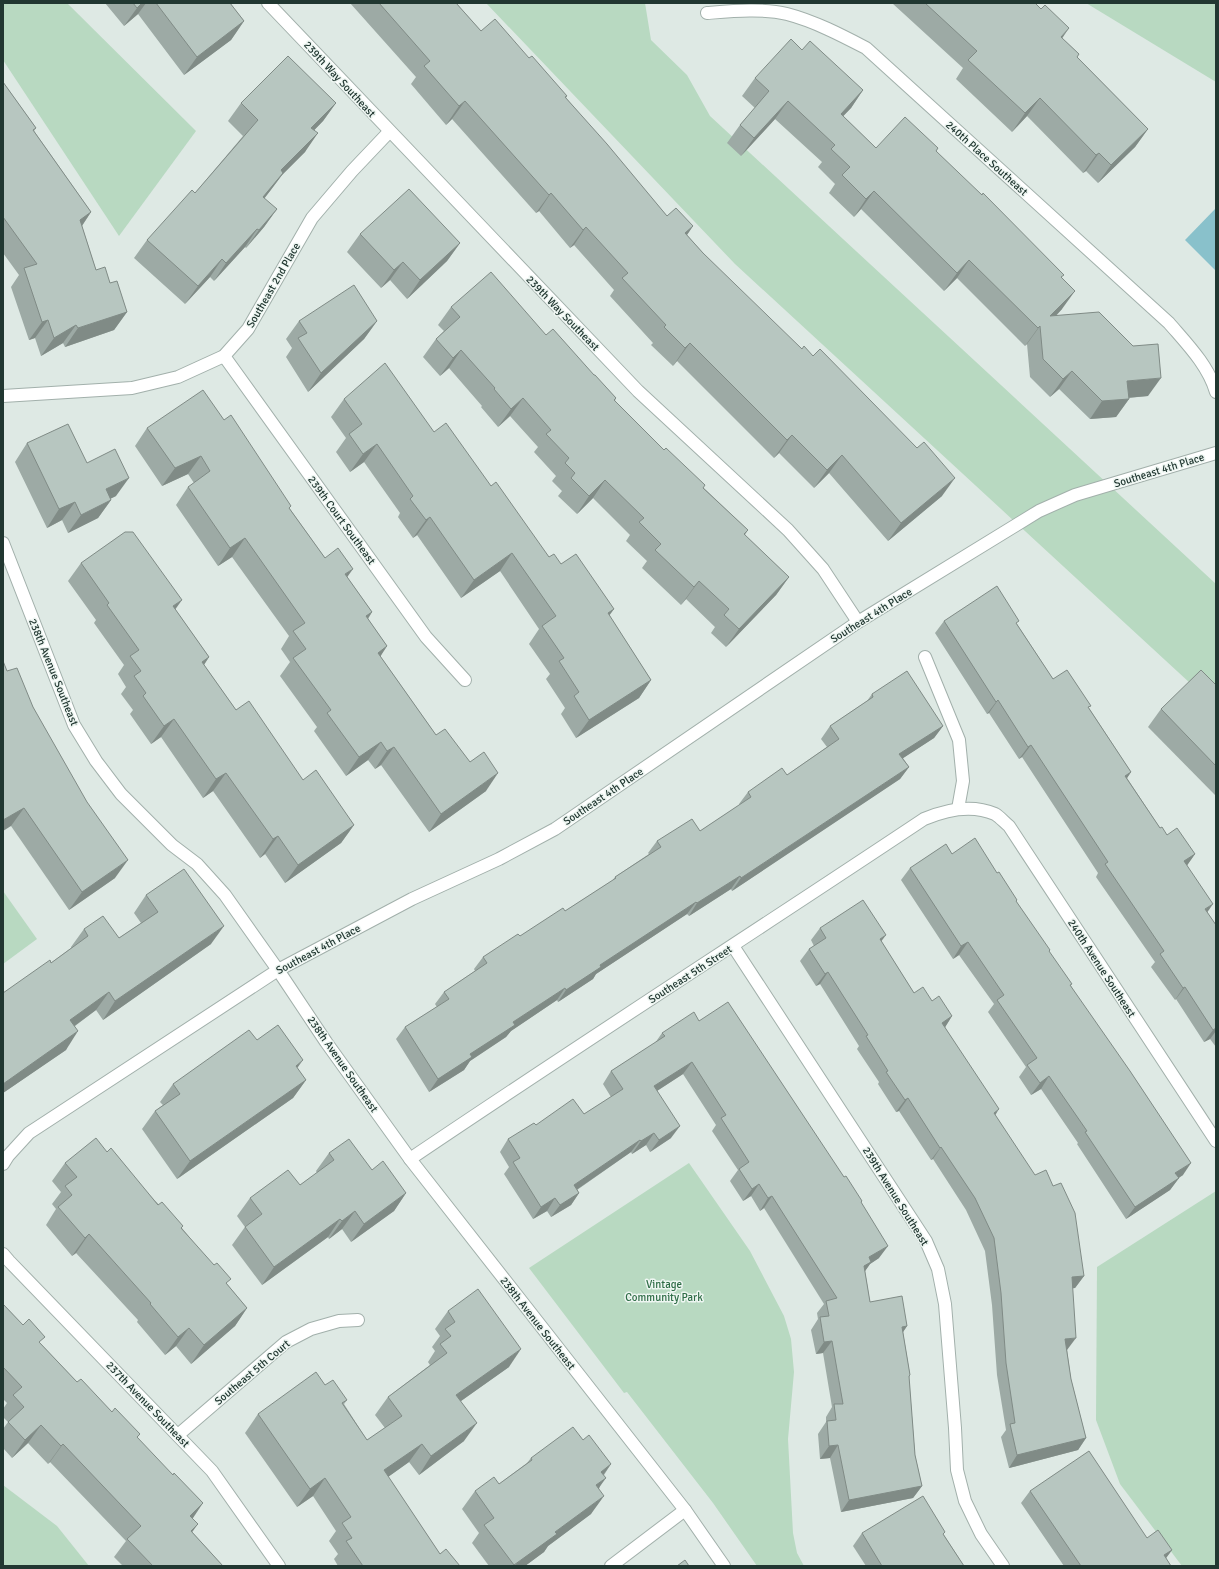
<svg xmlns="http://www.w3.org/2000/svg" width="1219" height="1569" font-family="Signika,sans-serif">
	<rect width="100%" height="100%" fill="#dee9e4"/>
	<g fill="#b8d9c1">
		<path d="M3 3H67L196 131 119 236 3 60Z"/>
		<path d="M486 3H645L651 40 687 75 710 116 1216 584V707L735 264Z"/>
		<path d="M1086 3H1216V82Z"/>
		<path d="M3 891 37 939 3 964Z"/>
		<path d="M689 1163 750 1251 784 1316 791 1339 794 1372 788 1439 793 1533 797 1553 804 1566H757L713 1503 627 1392 624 1393 529 1268Z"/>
		<path d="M1216 1191V1566H1182L1120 1484 1096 1420 1097 1267Z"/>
		<path d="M3 1485 57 1526 89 1566H3Z"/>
	</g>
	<path fill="#89c1cb" d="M1216 208V271L1185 240Z"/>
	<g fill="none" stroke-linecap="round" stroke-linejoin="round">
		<g stroke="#a2b0ab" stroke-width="14">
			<path id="service" d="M925 657 959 740 963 781 958 809"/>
		</g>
		<g stroke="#a2b0ab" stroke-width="14">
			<g id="minor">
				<path d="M268 3 638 391 788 530 823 569 858 622"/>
				<path d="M707 13C732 11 763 8 787 14 814 21 841 35 866 48L1169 323C1187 344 1208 365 1216 392"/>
				<path d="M224 356 426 637 465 680"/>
				<path d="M3 396 132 388 178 377 224 356 248 329 312 218 352 171 389 132"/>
				<path d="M3 543 74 725 96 761 121 794 172 845 197 864 225 895 278 970 326 1042 410 1159 685 1510 724 1566"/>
				<path d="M733 946 926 1241 938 1269 945 1304 955 1428 957 1470 965 1501 981 1534 1003 1566"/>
				<path d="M410 1159C580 1044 753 933 924 819 945 810 972 804 995 814 1000 817 1005 823 1009 826L1216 1141"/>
				<path d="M3 1164 8 1156 29 1133 278 970 412 899 499 859 555 829 858 622 1039 511 1075 495 1216 453"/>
				<path d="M3 1254 9 1261 212 1471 279 1566"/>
				<path d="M178 1435 286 1342 311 1329 339 1321 358 1320"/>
				<path d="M611 1566 685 1510"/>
			</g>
		</g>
		<use href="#service" stroke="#fff" stroke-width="12"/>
		<use href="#minor" stroke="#fff" stroke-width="12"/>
	</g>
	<g fill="#9daaa5">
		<path d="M105 3H230L244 21 231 40 184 75 138 14 124 26Z"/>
		<path d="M350 3H456L481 31 529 58 567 96 566 98 667 216 693 226 687 235 703 253 942 496 888 541 829 473 814 488 779 453 774 458 677 361 673 366 651 345 653 343 610 296 614 290 574 245 570 248 539 211 536 213 452 119 446 125 411 84 416 77Z"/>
		<path d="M892 3H1035L1062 38 1079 54 1077 57 1148 129 1135 147 1098 183 1086 171 1083 173 1027 116 1012 132 956 79 963 68Z"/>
		<path d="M802 50 863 90 851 108 843 116 876 148H938L936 151 1062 278V309L1056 316 1148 396 1128 398 1129 399 1116 417 1090 419 1059 389 1050 397 1030 377 1027 344 1025 346 957 278 944 291 861 209 854 217 829 193 835 184 818 167 822 162 775 119 741 156 727 143 740 125 755 108 742 96 755 78Z"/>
		<path d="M3 82 36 128 34 131 91 212 82 226 96 270 110 283 127 312 114 330 65 347 63 343 41 356 35 338 29 340 11 287 19 275 3 253Z"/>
		<path d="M241 103H336L323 121 314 130 305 152 282 175 264 199 277 209 264 227 246 248 245 247 214 281 210 277 185 304 134 258 147 240 195 193 243 136 228 121Z"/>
		<path d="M360 234 460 243 447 261 407 299 390 280 381 288 347 252Z"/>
		<path d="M451 307 546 335 594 375 616 398 615 401 664 450 748 530 745 535 789 577 776 595 726 647 711 633 715 627 686 599 681 605 642 568 647 561 626 541 630 535 593 498 577 514 558 496 562 491 552 481 556 476 534 452 538 447 510 416 498 427 481 407 482 406 449 368 440 376 423 357 436 339 444 331 438 325Z"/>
		<path d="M299 321H377L364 339 308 392 286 357 292 348 286 339Z"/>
		<path d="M344 399 434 432 491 486 549 557 561 564 614 609 609 615 651 680 639 698 576 738 561 714 565 708 546 679 550 674 529 644 539 629 500 571 461 598 417 535 413 538 398 517 400 513 364 462 350 472 336 452 346 438 331 417Z"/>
		<path d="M224 420 290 509 325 558 347 577 372 612 368 619 387 646 380 656 436 735 486 791 429 832 381 765 375 769 368 760 346 776 314 731 317 727 280 676 290 662 281 649 289 636 232 557 218 566 176 505 188 487 194 483 188 474 162 486 135 446 147 428Z"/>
		<path d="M27 443 87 463 116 496 110 499 111 500 98 518 68 533 62 520 47 528 15 462Z"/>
		<path d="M81 563 175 609 209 657 204 665 236 710 303 780 354 825 341 843 285 883 265 854 260 858 213 791 203 798 161 737 151 744 130 714 133 710 121 694 126 687 118 674 124 665 94 623 96 620 68 581Z"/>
		<path d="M944 621 1017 624 1053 679 1089 708 1131 772 1127 778 1160 828 1167 835 1195 854 1187 865 1207 912 1216 925V1047L1210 1039 1204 1042 1176 999 1175 1000 1151 967 1155 962 1096 877 1098 873 1022 757 1019 759 989 713 987 714 935 633Z"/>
		<path d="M7 671 33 707 115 878 69 910 11 826Z"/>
		<path d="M1216 685V796L1148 727 1161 709Z"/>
		<path d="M872 694 943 726 934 738 903 758 909 767 900 779 732 891 731 889 689 916 687 914 596 974 593 979 558 1002 557 1000 511 1031 506 1037 470 1061 464 1070 429 1092 396 1039 405 1027 437 1007 435 1004 444 992 475 971 474 969 483 957 565 911 612 881 615 877 649 854 648 853 657 841 700 831 740 805 739 804 748 792 787 775 827 747 821 739 830 726 867 701Z"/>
		<path d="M952 854 1016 901 1071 986 1183 1175 1179 1178 1170 1190 1126 1219 1077 1144 1078 1143 1041 1089 1031 1095 1019 1077 1026 1067 988 1012 994 1004 959 955 953 959 901 880 910 868Z"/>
		<path d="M146 895 211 944 103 1020 96 1010 75 1026 66 1050 3 1093V993L51 963 71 948V947L84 929 119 938 141 923 134 913Z"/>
		<path d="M820 928 881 941 914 993 932 1001 952 1016 945 1027 995 1115 1084 1276 1075 1288H1072L1067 1350 1071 1379 1086 1438 1078 1450 1009 1468 1001 1437 1006 1430 997 1375 992 1305 985 1251 966 1210 933 1159 931 1160 899 1111 896 1112 878 1084 879 1082 857 1049 859 1046 820 984 816 986 800 961 809 949 814 946 811 940Z"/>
		<path d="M699 1021 844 1177 861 1202 879 1258 870 1264 865 1271 870 1302 907 1326 903 1332 910 1375 909 1378 915 1455 922 1486 913 1498 841 1512 830 1458 820 1459 818 1434 826 1422V1417L832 1407 823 1353 816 1354 811 1330 818 1319 817 1313 824 1304 764 1208 760 1211 751 1196 743 1201 730 1181 738 1170 712 1131 716 1125 683 1074 657 1091 671 1138 650 1152 646 1145 632 1154 631 1152 577 1190 579 1193 571 1205 551 1217 547 1211 533 1219 504 1174 509 1167 500 1152 508 1139 536 1125 584 1114 611 1097 603 1084 611 1071 655 1043 662 1033Z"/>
		<path d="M257 1040 297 1068 306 1080 293 1098 177 1179 142 1129 155 1111 163 1105 160 1102 173 1084Z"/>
		<path d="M107 1152 182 1228 227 1284 247 1308 235 1326 191 1364 176 1346 165 1355 137 1322 138 1320 76 1253 72 1256 46 1225 56 1209 52 1204 61 1192 52 1181 65 1163Z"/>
		<path d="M329 1153 372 1170 406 1193 394 1211 351 1242 342 1229 329 1239 328 1237 262 1285 232 1245 245 1227 237 1216 250 1198 300 1185 317 1173 316 1171Z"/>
		<path d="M3 1304 77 1382 112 1412 140 1434 137 1438 192 1519V1532L223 1566H123L114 1557 126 1541 50 1462 48 1464 28 1443 12 1458 3 1448V1429L8 1422 3 1417V1409L7 1403 3 1399Z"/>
		<path d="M448 1311 509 1367 461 1401 464 1441 419 1475 409 1462 388 1477 440 1554 460 1566H338L334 1559 338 1554 329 1541 336 1531 313 1496 297 1507 245 1433 258 1414 347 1400 344 1404 367 1440 385 1428 375 1415 388 1397 430 1365 428 1362 435 1351 432 1347 440 1336 435 1329Z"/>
		<path d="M583 1440 611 1464 604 1475 599 1489 591 1514 548 1546 544 1552 525 1566H489L472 1543 479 1533 462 1509 475 1491 499 1484 527 1463 531 1458Z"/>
		<path d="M1030 1491 1147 1538 1172 1550 1166 1558 1171 1566H1064L1021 1503Z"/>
		<path d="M862 1533 944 1535 964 1566H866L853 1546Z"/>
	</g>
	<g fill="#808b86">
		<path d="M142 3H146L138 14 124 26 137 8Z"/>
		<path d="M244 21 231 40 184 75 197 57Z"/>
		<path d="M1069 28 1057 46 1061 37Z"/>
		<path d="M863 90 851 108 828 132 841 114Z"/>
		<path d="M1040 98 1027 116 1012 132 1025 113Z"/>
		<path d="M465 101 452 119 446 125 459 106Z"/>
		<path d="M788 101 775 119 741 156 754 138Z"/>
		<path d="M336 103 323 121 299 146 311 128Z"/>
		<path d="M1148 129 1135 147 1098 183 1111 165Z"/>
		<path d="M318 133 305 152 282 175 270 191 250 216 281 170Z"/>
		<path d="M1099 153 1086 171 1083 173 1096 155Z"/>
		<path d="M874 191 861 209 854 217 866 199Z"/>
		<path d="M551 193 539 211 536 213 549 195Z"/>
		<path d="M277 209 264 227 246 248 259 230Z"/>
		<path d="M91 212 79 230 80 220Z"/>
		<path d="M693 226 680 245 685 233Z"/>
		<path d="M586 227 574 245 570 248 583 230Z"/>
		<path d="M257 229 245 247 214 281 226 263Z"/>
		<path d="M460 243 447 261 407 299 420 280Z"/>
		<path d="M222 259 210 277 185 304 198 286Z"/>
		<path d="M969 260 957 278 944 291 957 273Z"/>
		<path d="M403 262 390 280 381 288 394 270Z"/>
		<path d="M1075 291 1062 309 1041 331 1050 316Z"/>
		<path d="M127 312 114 330 65 347 78 328Z"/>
		<path d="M48 320 35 338 29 340 42 322Z"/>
		<path d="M377 321 364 339 308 392 321 373Z"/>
		<path d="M76 325 63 343 41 356 54 338Z"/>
		<path d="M1040 326 1027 344 1025 346 1038 328Z"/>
		<path d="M690 343 677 361 673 366 685 348Z"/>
		<path d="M461 350 449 368 440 376 453 358Z"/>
		<path d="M1072 371 1059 389 1050 397 1063 379Z"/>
		<path d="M1161 378 1148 396 1114 399 1127 381Z"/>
		<path d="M523 398 510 416 498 427 511 409Z"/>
		<path d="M1129 399 1116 417 1090 419 1102 401Z"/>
		<path d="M792 435 779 453 774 458 787 440Z"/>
		<path d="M377 444 364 462 350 472 363 454Z"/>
		<path d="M842 455 829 473 814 488 827 470Z"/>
		<path d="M201 456 188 474 162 486 175 468Z"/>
		<path d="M129 478 116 496 93 507 106 489Z"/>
		<path d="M955 478 942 496 888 541 901 523Z"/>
		<path d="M605 480 593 498 577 514 589 496Z"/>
		<path d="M111 500 98 518 68 533 81 515Z"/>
		<path d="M75 502 62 520 47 528 59 509Z"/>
		<path d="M430 517 417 535 413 538 426 520Z"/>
		<path d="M245 538 232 557 218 566 230 548Z"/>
		<path d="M512 553 500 571 461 598 474 580Z"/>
		<path d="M353 569 340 587 345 574Z"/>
		<path d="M789 577 776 595 726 647 739 629Z"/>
		<path d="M699 581 686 599 681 605 694 587Z"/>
		<path d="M182 600 169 618 173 606Z"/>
		<path d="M614 609 601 627 608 613Z"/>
		<path d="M372 612 360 630 366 616Z"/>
		<path d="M387 646 375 665 378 653Z"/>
		<path d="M209 657 197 675 202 662Z"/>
		<path d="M651 680 639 698 576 738 589 720Z"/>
		<path d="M998 700 989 713 987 714 996 702Z"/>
		<path d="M174 719 161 737 151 744 164 726Z"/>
		<path d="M943 726 934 738 891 766 899 754Z"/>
		<path d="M381 742 368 760 346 776 359 757Z"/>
		<path d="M1031 745 1022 757 1019 759 1028 747Z"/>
		<path d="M394 747 381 765 375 769 387 751Z"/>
		<path d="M909 767 900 779 732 891 741 878Z"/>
		<path d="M1131 772 1123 784 1125 776Z"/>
		<path d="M226 773 213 791 203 798 216 779Z"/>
		<path d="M498 773 486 791 429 832 441 814Z"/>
		<path d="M24 808 11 826 3 831V820Z"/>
		<path d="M354 825 341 843 285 883 298 865Z"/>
		<path d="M278 836 265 854 260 858 273 839Z"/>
		<path d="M1195 854 1186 867 1184 861Z"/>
		<path d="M128 860 115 878 69 910 82 892Z"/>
		<path d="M740 876 731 889 689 916 697 903Z"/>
		<path d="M696 902 687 914 596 974 593 979 558 1002 566 990 600 965Z"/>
		<path d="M1213 904 1204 917 1205 909Z"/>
		<path d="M224 926 211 944 103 1020 115 1001Z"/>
		<path d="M886 935 877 947 880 939Z"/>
		<path d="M968 942 959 955 953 959 961 946Z"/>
		<path d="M828 972 820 984 816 986 825 974Z"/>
		<path d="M1185 987 1176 999 1175 1000 1183 988Z"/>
		<path d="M565 988 557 1000 511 1031 506 1037 470 1061 464 1070 429 1092 438 1079 470 1054 513 1022Z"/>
		<path d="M109 992 96 1010 58 1038 70 1020Z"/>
		<path d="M952 1016 944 1029 942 1023Z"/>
		<path d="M1216 1028V1031L1210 1039 1204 1042 1213 1030Z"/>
		<path d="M78 1031 66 1050 3 1093V1084Z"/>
		<path d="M303 1060 290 1078 296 1066Z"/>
		<path d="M692 1062 683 1074 646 1098 654 1086Z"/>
		<path d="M1049 1076 1041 1089 1031 1095 1040 1083Z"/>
		<path d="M306 1080 293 1098 177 1179 190 1161Z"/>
		<path d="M908 1098 899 1111 896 1112 905 1100Z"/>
		<path d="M999 1109 991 1122 994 1113Z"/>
		<path d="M680 1126 671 1138 650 1152 659 1140Z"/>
		<path d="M654 1133 646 1145 632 1154 641 1141Z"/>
		<path d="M640 1140 631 1152 566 1197 574 1185Z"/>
		<path d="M941 1147 933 1159 931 1160 940 1148Z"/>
		<path d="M1191 1163 1183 1175 1167 1185 1175 1173Z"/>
		<path d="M1179 1178 1170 1190 1126 1219 1135 1207Z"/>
		<path d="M759 1184 751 1196 743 1201 752 1189Z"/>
		<path d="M406 1193 394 1211 351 1242 364 1224Z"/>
		<path d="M579 1193 571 1205 551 1217 560 1205Z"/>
		<path d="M772 1196 764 1208 760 1211 768 1198Z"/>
		<path d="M555 1198 547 1211 533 1219 541 1207Z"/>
		<path d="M355 1211 342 1229 329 1239 342 1221Z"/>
		<path d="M340 1219 328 1237 262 1285 274 1267Z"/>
		<path d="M89 1234 76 1253 72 1256 85 1238Z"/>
		<path d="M888 1246 879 1258 870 1264 863 1274 855 1279 869 1257Z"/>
		<path d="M1084 1276 1075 1288 1063 1290 1072 1277Z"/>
		<path d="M247 1308 235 1326 191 1364 204 1345Z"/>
		<path d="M907 1326 899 1338 902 1327Z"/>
		<path d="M189 1328 176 1346 165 1355 178 1337Z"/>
		<path d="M1076 1338 1067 1350 1056 1351 1065 1339Z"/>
		<path d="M832 1341 823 1353 816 1354 824 1342Z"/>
		<path d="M521 1349 509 1367 444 1413 456 1395Z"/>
		<path d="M477 1423 464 1441 419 1475 431 1456Z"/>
		<path d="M41 1425 28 1443 12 1458 25 1440Z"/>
		<path d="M1086 1438 1078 1450 1009 1468 1017 1455Z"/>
		<path d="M63 1444 50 1462 48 1464 61 1446Z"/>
		<path d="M422 1444 409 1462 371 1489 384 1470Z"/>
		<path d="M838 1445 830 1458 820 1459 829 1446Z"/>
		<path d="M611 1464 598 1482 601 1472Z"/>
		<path d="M325 1478 313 1496 297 1507 310 1489Z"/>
		<path d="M606 1478 593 1496 596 1485Z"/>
		<path d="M922 1486 913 1498 841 1512 849 1500Z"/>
		<path d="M604 1496 591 1514 548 1546 544 1552 525 1566H514L555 1532Z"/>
		<path d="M203 1503 191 1521 190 1516Z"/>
		<path d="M198 1524 185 1542 191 1531Z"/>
		<path d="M1172 1550 1163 1562 1164 1555Z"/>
	</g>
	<g fill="#b7c6c0" stroke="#808b86">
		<path d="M133 3H142L137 8Z"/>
		<path d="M156 3H230L244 21 197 57Z"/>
		<path d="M379 3H456L481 31 495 19 529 58 532 56 567 96 565 97 607 144 667 216 676 208 693 226 685 233 703 253 802 349 804 346 813 356 820 349 917 448 924 442 955 478 901 523 842 455 827 470 792 435 787 440 690 343 685 348 664 327 666 325 622 278 628 273 586 227 583 230 551 193 549 195 465 101 459 106 424 66 430 61Z"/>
		<path d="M925 3H1035L1041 9 1045 5 1069 28 1061 37 1079 54 1077 57 1148 129 1111 165 1099 153 1096 155 1040 98 1025 113 968 60 977 51Z"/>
		<path d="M791 39 802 50 810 41 863 90 841 114 876 148 905 117 938 148 936 151 982 195 983 193 1064 275 1061 277 1075 291 1050 316 1099 312 1133 346 1158 344 1161 378 1127 381 1129 399 1102 401 1072 371 1063 379 1043 359 1040 326 1038 328 969 260 957 273 874 191 866 199 842 175 850 167 831 149 835 145 788 101 754 138 740 125 769 91 755 78Z"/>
		<path d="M288 56 336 103 311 128 318 133 281 170 283 173 263 197 277 209 259 230 257 229 226 263 222 259 198 286 147 240 192 190 195 193 258 120 241 103Z"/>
		<path d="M3 82 36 128 33 130 91 212 80 220 96 270 105 267 110 283 117 281 127 312 78 328 76 325 54 338 48 320 42 322 24 268 37 264 3 217Z"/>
		<path d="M409 189 460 243 420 280 403 262 394 270 360 234Z"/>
		<path d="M491 272 546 335 553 329 594 375H595L616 398 614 400 664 450 666 448 705 485 703 488 748 530 744 534 789 577 739 629 724 615 729 609 699 581 694 587 655 550 661 544 639 522 644 518 605 480 589 496 571 478 575 473 565 463 569 458 546 434 551 430 523 398 511 409 494 389 495 388 461 350 453 358 436 339 460 317 451 307Z"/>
		<path d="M354 285 377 321 321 373 298 338 307 333 299 321Z"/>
		<path d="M385 363 434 432 446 423 491 486 496 482 549 557 554 554 561 564 576 554 614 609 608 613 651 680 589 720 574 696 579 692 559 661 564 658 542 626 556 616 512 553 474 580 430 517 426 520 410 499 413 496 377 444 363 454 349 434 362 424 344 399Z"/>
		<path d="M203 390 224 420 231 415 291 506 289 508 325 558 338 548 353 569 345 574 372 612 366 616 387 646 378 653 436 735 445 729 470 762 484 752 498 773 441 814 394 747 387 751 381 742 359 757 327 713 331 710 293 658 306 649 293 631 305 623 245 538 230 548 188 487 210 471 201 456 175 468 147 428Z"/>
		<path d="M68 424 87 463 115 449 129 478 106 489 111 500 81 515 75 502 59 509 27 443Z"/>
		<path d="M125 532H133L182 600 173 606 209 657 202 662 236 710 249 701 303 780 316 770 354 825 298 865 278 836 273 839 226 773 216 779 174 719 164 726 143 696 146 693 134 676 141 671 130 656 139 650 107 605 109 603 81 563Z"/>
		<path d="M997 586 1019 621 1016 623 1053 679 1067 670 1091 706 1088 707 1131 772 1125 776 1160 828 1162 827 1167 835 1177 828 1195 854 1184 861 1213 904 1205 909 1216 925V1028L1213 1030 1185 987 1183 988 1160 954 1164 951 1105 864 1108 862 1031 745 1028 747 998 700 996 702 944 621Z"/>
		<path d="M3 661 7 671 17 668 33 707 87 802 128 860 82 892 24 808 3 820Z"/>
		<path d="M1201 670 1216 685V766L1161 709Z"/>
		<path d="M907 671 943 726 899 754 909 767 741 878 740 876 697 903 696 902 600 965 601 967 566 990 565 988 513 1022 515 1025 470 1054 472 1057 438 1079 405 1027 449 999 444 992 487 963 483 957 518 934 520 936 563 908 565 911 616 878 615 877 661 847 657 841 692 819 700 831 751 797 748 792 782 768 787 775 839 739 830 726 873 697 872 694Z"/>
		<path d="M975 838 997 873 999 872 1017 900 1016 901 1050 950 1049 951 1072 984 1070 985 1130 1071 1191 1163 1175 1173 1179 1178 1135 1207 1085 1132 1087 1131 1049 1076 1040 1083 1027 1065 1037 1058 997 1000 1004 995 968 942 961 946 910 868 946 844 952 854Z"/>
		<path d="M184 869 224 926 115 1001 109 992 70 1020 78 1031 3 1084V993L50 960 51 963 88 936 84 929 103 916 119 938 158 912 146 895Z"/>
		<path d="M863 900 886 935 880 939 914 993 923 987 932 1001 939 996 952 1016 942 1023 999 1109 994 1113 1035 1175 1046 1170 1053 1186 1061 1183 1075 1213 1084 1276 1072 1277 1076 1338 1065 1339 1071 1379 1086 1438 1017 1455 1010 1424 1015 1423 1006 1363 1001 1293 994 1238 975 1198 941 1147 940 1148 908 1098 905 1100 886 1072 888 1071 866 1036 868 1035 828 972 825 974 809 949 826 938 820 928Z"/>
		<path d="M728 1002 844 1177 846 1176 862 1201 861 1202 888 1246 869 1257 871 1262 864 1266 870 1302 902 1296 907 1326 902 1327 910 1375 909 1376 915 1455 922 1486 849 1500 838 1445 829 1446 827 1421 836 1420 834 1404H843L832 1341 824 1342 820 1317 829 1316 826 1301 837 1298 772 1196 768 1198 759 1184 752 1189 739 1169 749 1162 721 1118 726 1115 692 1062 654 1086 680 1126 659 1140 654 1133 641 1141 640 1140 574 1185 579 1193 560 1205 555 1198 541 1207 513 1162 520 1158 508 1139 534 1123 536 1125 573 1099 584 1114 623 1089 611 1071 665 1036 662 1033 694 1012 699 1021Z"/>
		<path d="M278 1025 303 1060 296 1066 306 1080 190 1161 155 1111 180 1094 173 1084 249 1030 257 1040Z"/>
		<path d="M96 1138 107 1152 111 1148 158 1205 162 1202 183 1226 181 1228 214 1265 217 1263 231 1279 226 1283 247 1308 204 1345 189 1328 178 1337 150 1304 151 1303 89 1234 85 1238 58 1207 72 1195 65 1186 77 1177 65 1163Z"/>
		<path d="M349 1139 372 1170 383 1161 406 1193 364 1224 355 1211 342 1221 340 1219 274 1267 245 1227 262 1214 250 1198 288 1170 300 1185 334 1160 329 1153Z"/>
		<path d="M478 1289 521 1349 456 1395 477 1423 431 1456 422 1444 384 1470 440 1554 446 1549 460 1566H363L346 1541 352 1538 342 1523 351 1517 325 1478 310 1489 258 1414 316 1372 325 1385 333 1380 347 1400 342 1403 367 1440 402 1416 388 1397 447 1353 440 1344 451 1336 445 1329 455 1322 448 1311Z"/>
		<path d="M3 1304 23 1325 29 1319 45 1337 39 1342 77 1382 81 1379 112 1412 115 1408 140 1434 137 1437 173 1475 174 1473 203 1503 190 1516 198 1524 191 1531 223 1566H153L127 1539 141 1526 63 1444 61 1446 41 1425 25 1440 8 1422 24 1407 13 1395 22 1387 3 1367Z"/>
		<path d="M573 1427 583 1440 589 1435 611 1464 601 1472 606 1478 596 1485 604 1496 555 1532 557 1534 514 1565 484 1525 494 1518 475 1491 494 1477 499 1484 532 1460 531 1458Z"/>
		<path d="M1089 1451 1147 1538 1158 1530 1172 1550 1164 1555 1171 1566H1081L1030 1491Z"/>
		<path d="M923 1496 945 1532 943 1534 964 1566H882L862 1533Z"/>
		<path d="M685 1560 689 1566H677Z"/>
	</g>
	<g text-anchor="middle" stroke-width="3" stroke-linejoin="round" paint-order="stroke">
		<g font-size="11" fill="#213731" stroke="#eef6f2">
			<text transform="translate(340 79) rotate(47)" y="4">239th Way Southeast</text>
			<text transform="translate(987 158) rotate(42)" y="4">240th Place Southeast</text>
			<text transform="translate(273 285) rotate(-60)" y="4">Southeast 2nd Place</text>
			<text transform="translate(563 313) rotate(46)" y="4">239th Way Southeast</text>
			<text transform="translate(1159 470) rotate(-17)" y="4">Southeast 4th Place</text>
			<text transform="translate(342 520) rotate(54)" y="4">239th Court Southeast</text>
			<text transform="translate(871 615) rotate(-32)" y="4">Southeast 4th Place</text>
			<text transform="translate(54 672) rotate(68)" y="4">238th Avenue Southeast</text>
			<text transform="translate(603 796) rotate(-34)" y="4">Southeast 4th Place</text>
			<text transform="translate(318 949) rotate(-28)" y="4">Southeast 4th Place</text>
			<text transform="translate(1102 968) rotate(57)" y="4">240th Avenue Southeast</text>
			<text transform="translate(690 974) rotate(-33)" y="4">Southeast 5th Street</text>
			<text transform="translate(343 1064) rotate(55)" y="4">238th Avenue Southeast</text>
			<text transform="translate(896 1196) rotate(58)" y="4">239th Avenue Southeast</text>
			<text transform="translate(538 1323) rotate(52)" y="4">238th Avenue Southeast</text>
			<text transform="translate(252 1372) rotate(-40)" y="4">Southeast 5th Court</text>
			<text transform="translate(148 1404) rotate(46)" y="4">237th Avenue Southeast</text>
		</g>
		<g font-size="11" fill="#2e6c46" stroke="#eef6f2">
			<text x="664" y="1288">Vintage<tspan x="664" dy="13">Community Park</tspan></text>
		</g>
	</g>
	<rect width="1219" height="1569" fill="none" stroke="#213731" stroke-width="8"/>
</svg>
